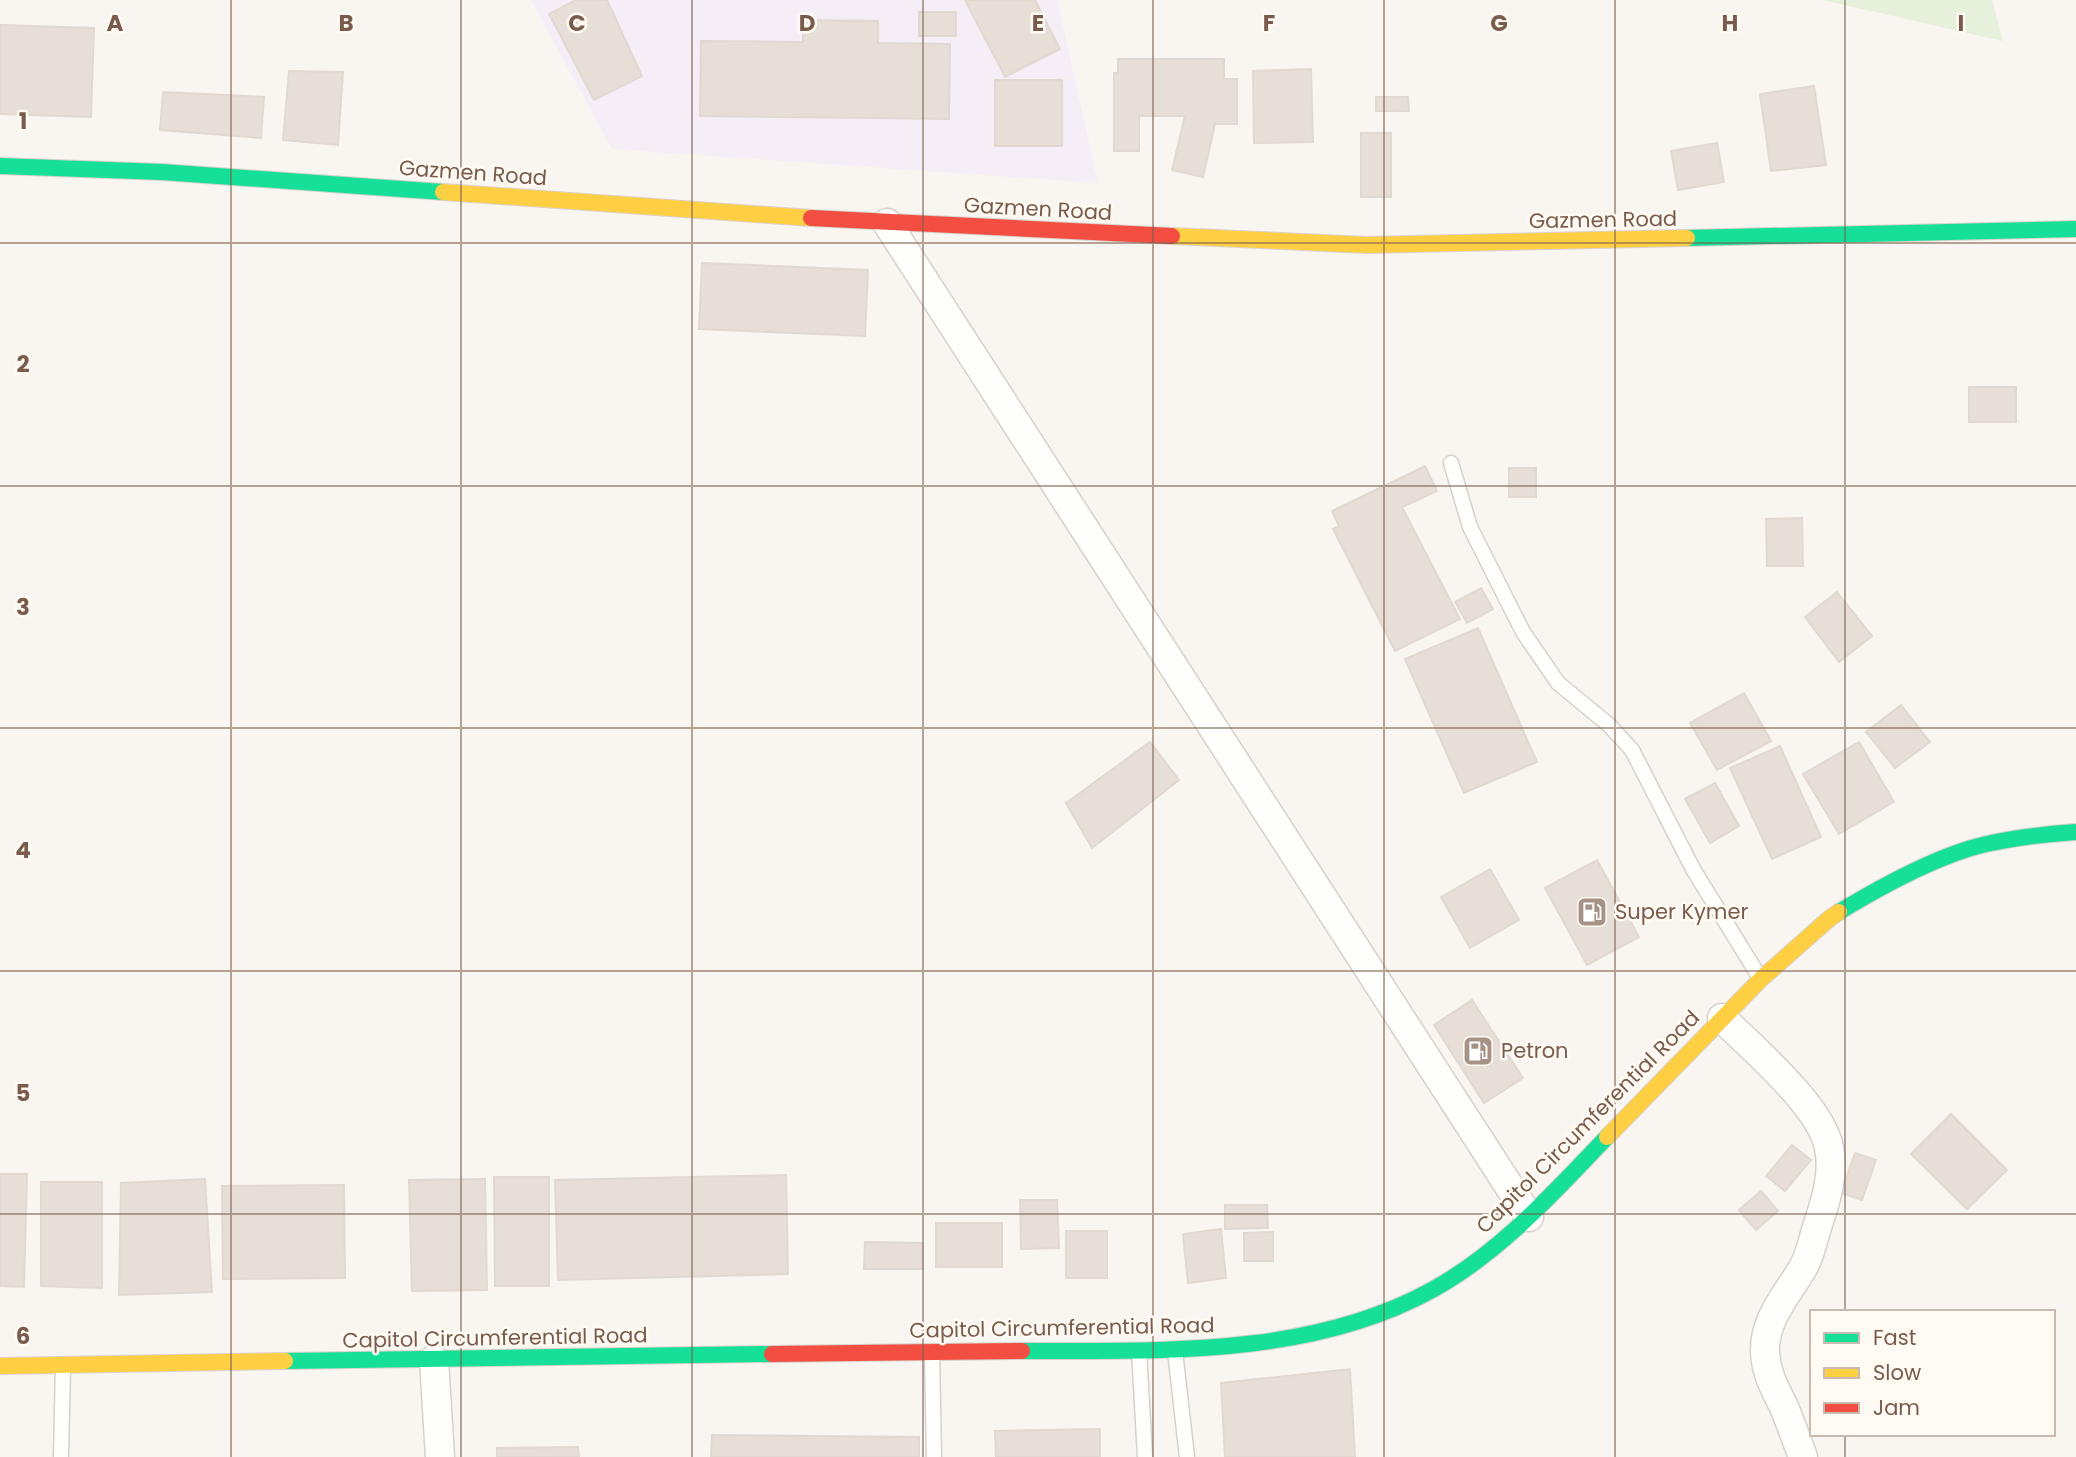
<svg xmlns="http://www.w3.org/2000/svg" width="2076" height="1457" font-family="Poppins,sans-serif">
	<rect width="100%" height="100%" fill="#f9f5f0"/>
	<path fill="#f6eef6" d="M531 0H1057L1098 183 612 149Z"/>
	<path fill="#e7f0db" d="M1822 0H1992L2003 41Z"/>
	<g fill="#e6ded7" stroke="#e2d8d2" stroke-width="2">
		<path d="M576 0H607L642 76 594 100 549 14Z"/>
		<path d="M965 0H1035L1060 49 1005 77Z"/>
		<rect x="919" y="12" width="37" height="24"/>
		<path d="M803 20 878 21V43L950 44 949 119 700 116 701 41 803 42Z"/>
		<path d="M0 25 94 28 91 117 0 114Z"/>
		<path d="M1118 59H1224V79H1237V124H1215L1203 177 1172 170 1185 116H1139V151H1114V73H1118Z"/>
		<path d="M1311 69 1313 142 1254 143 1253 71Z"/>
		<path d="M289 71 343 72 338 145 283 140Z"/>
		<rect x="995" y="80" width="67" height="66"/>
		<path d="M1814 86 1826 165 1771 171 1760 94Z"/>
		<path d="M163 92 264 97 261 138 160 130Z"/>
		<path d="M1376 97H1408L1409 111H1376Z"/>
		<rect x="1361" y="133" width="30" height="64"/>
		<path d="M1717 143 1724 182 1678 190 1671 151Z"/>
		<path d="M702 263 868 270 865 336 699 329Z"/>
		<rect x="1969" y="387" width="47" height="35"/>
		<path d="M1425 466 1437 491 1402 507 1460 619 1395 651 1333 529 1339 526 1332 511Z"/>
		<rect x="1509" y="468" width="27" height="29"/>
		<path d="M1802 518 1803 566H1767L1766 519Z"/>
		<path d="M1481 588 1493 609 1467 623 1455 602Z"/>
		<path d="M1837 592 1872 636 1839 662 1805 617Z"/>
		<path d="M1478 628 1537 762 1464 793 1405 659Z"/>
		<path d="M1744 693 1771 741 1717 770 1690 723Z"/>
		<path d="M1901 705 1930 742 1895 768 1866 732Z"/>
		<path d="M1150 742 1179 780 1092 848 1066 803Z"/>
		<path d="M1859 742 1894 802 1839 834 1803 774Z"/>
		<path d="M1780 746 1821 837 1772 859 1730 768Z"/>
		<path d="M1715 783 1739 826 1710 843 1685 799Z"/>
		<path d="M1597 860 1639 937 1587 965 1545 888Z"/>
		<path d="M1490 869 1519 920 1470 948 1441 897Z"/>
		<path d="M1472 1000 1523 1078 1484 1103 1434 1025Z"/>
		<path d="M1951 1114 2007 1170 1967 1209 1911 1154Z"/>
		<path d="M1792 1145 1811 1160 1785 1191 1766 1176Z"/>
		<path d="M1855 1153 1876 1160 1862 1200 1841 1193Z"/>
		<path d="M0 1174H27L24 1287 0 1286Z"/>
		<path d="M786 1175 788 1274 558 1280 555 1180Z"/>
		<path d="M494 1177H549V1286H495Z"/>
		<path d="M205 1179 212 1292 119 1295 121 1183Z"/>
		<path d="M485 1179 487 1290 412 1291 409 1180Z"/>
		<path d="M41 1182H102V1288L41 1286Z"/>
		<path d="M344 1185 345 1278 223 1279 222 1186Z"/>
		<path d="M1761 1191 1778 1211 1756 1230 1739 1210Z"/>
		<path d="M1020 1200H1057L1059 1248 1021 1249Z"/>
		<path d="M1225 1205H1267L1268 1228 1225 1229Z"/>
		<rect x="936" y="1223" width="66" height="44"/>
		<path d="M1221 1229 1226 1278 1188 1283 1183 1234Z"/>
		<rect x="1066" y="1231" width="41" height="47"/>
		<path d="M1273 1232V1261H1244V1233Z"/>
		<path d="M865 1242 923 1243V1269H864Z"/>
		<path d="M1350 1369 1355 1457H1225L1221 1383Z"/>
		<path d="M1100 1429V1457H996L995 1431Z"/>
		<path d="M712 1435 919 1437V1457H711Z"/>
		<path d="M578 1447 579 1457H497V1448Z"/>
	</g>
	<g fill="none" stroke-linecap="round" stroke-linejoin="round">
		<g stroke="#d7d1cb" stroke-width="17">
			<g id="lane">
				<path d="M1451 463 1470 527 1523 632 1558 683 1609 725 1632 750 1693 869 1760 978"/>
				<path d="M1139 1351 1145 1457"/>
				<path d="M1175 1351 1187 1457"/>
				<path d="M932 1353 934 1457"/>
				<path d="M61 1457 63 1367"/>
			</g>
		</g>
		<g stroke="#d7d1cb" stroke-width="31">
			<g id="street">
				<path d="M887 223 1529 1217"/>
				<path d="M1722 1018C1752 1048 1822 1107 1829 1148 1834 1172 1827 1197 1819 1221 1814 1235 1811 1253 1804 1266 1788 1294 1764 1318 1765 1352 1766 1373 1775 1389 1784 1407 1791 1424 1797 1441 1803 1457"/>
				<path d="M434 1360 440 1457"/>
			</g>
		</g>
		<g stroke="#d9d2cb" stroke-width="18">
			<g id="fast">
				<path d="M0 166 162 172 443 192"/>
				<path d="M1687 238 2076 229"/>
				<path d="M1839 912C1882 886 1941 853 1991 843 2019 837 2047 834 2076 832"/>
				<path d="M1022 1351C1158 1350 1308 1358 1432 1290 1501 1252 1554 1192 1607 1137"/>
				<path d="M285 1361 772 1354"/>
			</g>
		</g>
		<g stroke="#d9d2cb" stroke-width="18">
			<g id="slow">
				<path d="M443 192 811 218"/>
				<path d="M1172 236 1367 245 1687 238"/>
				<path d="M1607 1137 1761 979 1830 918 1839 912"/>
				<path d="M0 1366 285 1361"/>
			</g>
		</g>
		<g stroke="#d9d2cb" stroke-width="18">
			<g id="jam">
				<path d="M811 218 1172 236"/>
				<path d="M772 1354 1022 1351"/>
			</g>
		</g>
		<use href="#lane" stroke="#fefefd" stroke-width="14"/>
		<use href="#street" stroke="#fefefd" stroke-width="28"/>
		<use href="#fast" stroke="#16e098" stroke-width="16"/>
		<use href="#slow" stroke="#ffcf43" stroke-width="16"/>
		<use href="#jam" stroke="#f24e42" stroke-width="16"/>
	</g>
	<path fill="none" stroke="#7a5c4d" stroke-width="2" stroke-opacity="0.55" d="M231 0V1457M461 0V1457M692 0V1457M923 0V1457M1153 0V1457M1384 0V1457M1615 0V1457M1845 0V1312M0 243H2076M0 486H2076M0 728H2076M0 971H2076M0 1214H2076M1845 1434V1457"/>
	<defs>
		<g id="fuel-square" transform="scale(1.575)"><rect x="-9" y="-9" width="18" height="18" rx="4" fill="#a69286" stroke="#fffaf3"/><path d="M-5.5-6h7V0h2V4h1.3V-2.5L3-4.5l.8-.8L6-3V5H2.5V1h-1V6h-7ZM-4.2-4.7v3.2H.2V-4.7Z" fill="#fff"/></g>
	</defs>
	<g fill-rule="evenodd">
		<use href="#fuel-square" x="1592" y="912"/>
		<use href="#fuel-square" x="1478" y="1051"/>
	</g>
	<g text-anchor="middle" stroke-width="5" stroke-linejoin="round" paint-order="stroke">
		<g font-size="21" fill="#7a5c4d" stroke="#fffaf3">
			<text transform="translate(473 173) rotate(4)" y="7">Gazmen Road</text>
			<text transform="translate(1038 209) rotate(3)" y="7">Gazmen Road</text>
			<text transform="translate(1603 220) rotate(-1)" y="7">Gazmen Road</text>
			<text transform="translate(1588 1122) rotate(-45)" y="7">Capitol Circumferential Road</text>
			<text transform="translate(1062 1328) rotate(-1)" y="7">Capitol Circumferential Road</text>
			<text transform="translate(495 1338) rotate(-1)" y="7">Capitol Circumferential Road</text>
		</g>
		<g font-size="21" fill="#7a5c4d" stroke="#fffaf3" text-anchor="start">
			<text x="1615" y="919">Super Kymer</text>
			<text x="1501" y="1058">Petron</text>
		</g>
	</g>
	<g font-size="23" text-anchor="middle" font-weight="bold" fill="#7a5c4d" stroke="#fffaf3" stroke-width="5" stroke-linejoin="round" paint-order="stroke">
		<text x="115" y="31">A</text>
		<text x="346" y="31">B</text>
		<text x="577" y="31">C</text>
		<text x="807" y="31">D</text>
		<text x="1038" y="31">E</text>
		<text x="1269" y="31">F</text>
		<text x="1499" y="31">G</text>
		<text x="1730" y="31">H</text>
		<text x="1961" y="31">I</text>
		<text x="23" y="129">1</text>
		<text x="23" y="372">2</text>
		<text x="23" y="615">3</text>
		<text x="23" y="858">4</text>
		<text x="23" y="1101">5</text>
		<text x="23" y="1344">6</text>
	</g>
	<rect x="1810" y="1310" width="245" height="126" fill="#fffaf3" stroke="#cabbb1" stroke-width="2"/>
	<rect x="1824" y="1333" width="35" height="10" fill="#16e098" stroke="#cabbb1" stroke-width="2"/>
	<text x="1873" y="1345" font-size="21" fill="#7a5c4d">Fast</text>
	<rect x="1824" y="1368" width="35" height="10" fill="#ffcf43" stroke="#cabbb1" stroke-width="2"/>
	<text x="1873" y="1380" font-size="21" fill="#7a5c4d">Slow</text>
	<rect x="1824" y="1403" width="35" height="10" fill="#f24e42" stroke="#cabbb1" stroke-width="2"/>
	<text x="1873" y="1415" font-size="21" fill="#7a5c4d">Jam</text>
</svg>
